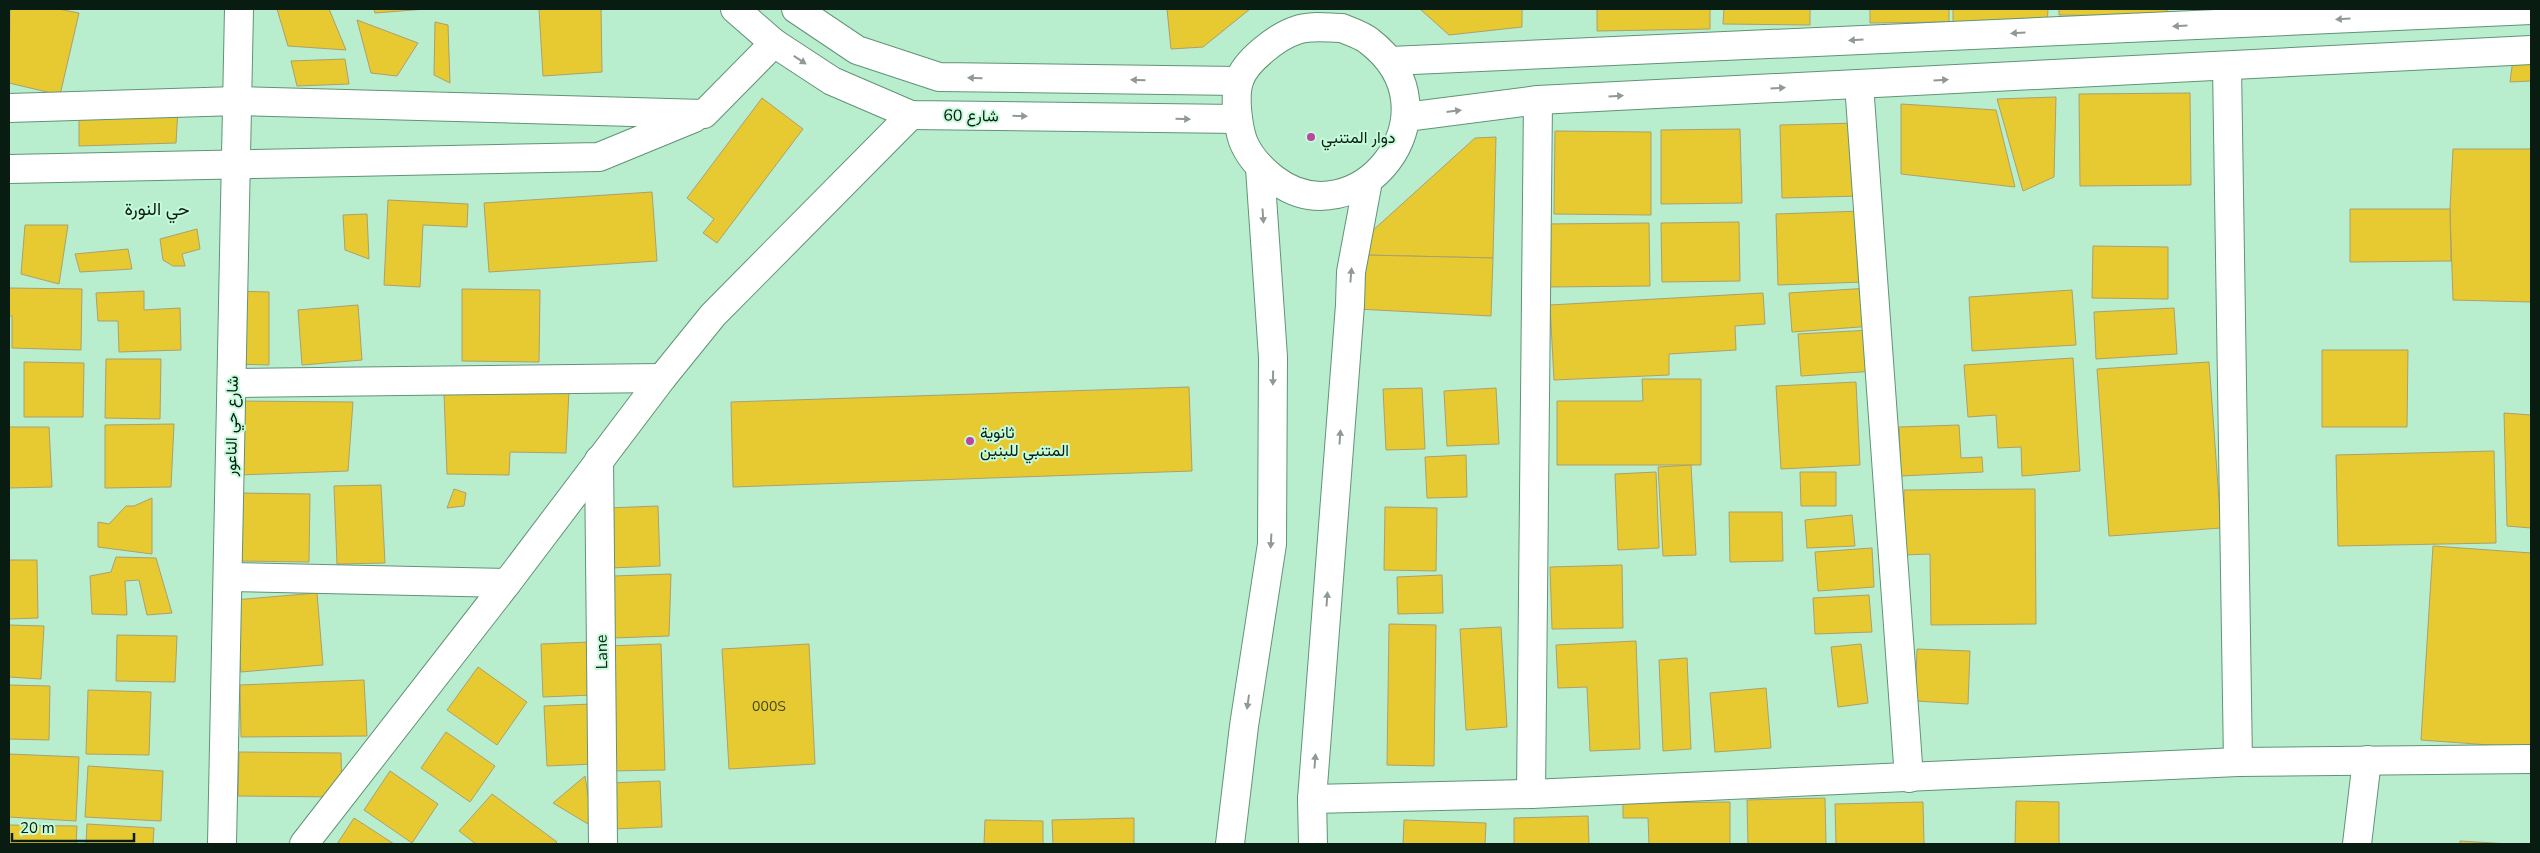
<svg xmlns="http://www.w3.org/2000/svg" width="2540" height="853" font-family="'Nunito Sans',Vazirmatn,sans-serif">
	<rect width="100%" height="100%" fill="#b8edcd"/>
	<g fill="#e7ca32" stroke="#aba06c">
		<path d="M10 9H58L79 13 60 95 9 83Z"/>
		<path d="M277 9H329L346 50 288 46Z"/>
		<path d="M374 9H426L375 13Z"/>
		<path d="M539 9H601L602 72 543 76Z"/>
		<path d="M1167 9H1250L1203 47 1171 49Z"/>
		<path d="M1420 9H1522V27L1449 35Z"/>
		<path d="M1597 9H1710V29L1597 31Z"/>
		<path d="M1724 9H1810V25L1723 24Z"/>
		<path d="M1870 9H1949V22L1870 23Z"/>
		<path d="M1953 9H2048L2047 27 1953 24Z"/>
		<path d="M2059 9H2167V16L2059 15Z"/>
		<path d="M357 20 418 43 397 76 371 73Z"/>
		<path d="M435 22 448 25 450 83 434 75Z"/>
		<path d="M2531 50V81L2510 82 2514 51Z"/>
		<path d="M345 59 349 84 297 86 291 61Z"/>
		<path d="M2190 93 2191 185 2080 186 2079 94Z"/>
		<path d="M2056 97 2054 177 2023 191 1997 99Z"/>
		<path d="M762 98 803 129 717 243 703 233 714 219 687 198Z"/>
		<path d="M1901 104 1996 110 2015 187 1901 174Z"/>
		<path d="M178 109 176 143 79 146V113Z"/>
		<path d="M1859 123 1860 196 1782 198 1780 125Z"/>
		<path d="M1740 129 1742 203 1661 204V130Z"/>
		<path d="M1555 131 1651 132V215L1554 214Z"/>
		<path d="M1496 137 1493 258 1366 255 1360 242 1475 138Z"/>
		<path d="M2453 149H2531V302L2453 300 2450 209Z"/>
		<path d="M652 192 657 261 489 272 484 203Z"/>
		<path d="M388 200 468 204 467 227 423 225 420 287 384 285Z"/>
		<path d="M2350 209H2450L2451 261 2350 262Z"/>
		<path d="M1862 211 1864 282 1778 285 1776 214Z"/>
		<path d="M367 214 369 259 345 250 343 215Z"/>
		<path d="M1739 222 1740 281 1662 282 1661 223Z"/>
		<path d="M1649 223 1650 286 1546 287 1545 224Z"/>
		<path d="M25 225H68L59 284 21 274Z"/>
		<path d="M197 229 200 249 182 254 185 266H173L163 260 160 239Z"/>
		<path d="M2093 246 2168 247V299L2092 298Z"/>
		<path d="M128 249 132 269 80 272 75 254Z"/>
		<path d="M1366 255 1493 258 1491 316 1357 309Z"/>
		<path d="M9 288 82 289 81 350 12 348V316H9Z"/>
		<path d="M1870 288 1873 326 1792 332 1789 293Z"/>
		<path d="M462 289 540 290 539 362 462 361Z"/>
		<path d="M2072 290 2076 345 1972 351 1969 297Z"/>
		<path d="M144 291V310L180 308 181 350 119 352 118 321H98L96 293Z"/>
		<path d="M234 291 269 292V365L234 364Z"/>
		<path d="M1763 293 1765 324 1735 326 1736 350 1669 354V375L1554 380 1550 305Z"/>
		<path d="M358 305 362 360 302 365 298 310Z"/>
		<path d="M2174 308 2177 354 2096 359 2094 312Z"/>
		<path d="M1872 330 1875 371 1801 376 1798 334Z"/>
		<path d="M2322 350H2408L2407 427H2322Z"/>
		<path d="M2073 358 2080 471 2022 476 2021 447 1998 448 1996 415 1968 417 1964 365Z"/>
		<path d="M106 359H161L160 419 105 418Z"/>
		<path d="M24 362 84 363 83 417H24Z"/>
		<path d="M2209 362 2221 528 2109 536 2097 369Z"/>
		<path d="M1642 379H1701V465H1557V401H1643Z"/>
		<path d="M1856 382 1860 465 1781 469 1776 386Z"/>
		<path d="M1189 387 1192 471 733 487 731 402Z"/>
		<path d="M1422 388 1425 449 1386 450 1383 389Z"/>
		<path d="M1496 388 1499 444 1447 446 1444 391Z"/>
		<path d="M569 390 566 453 510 452 509 475 447 474 444 393Z"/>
		<path d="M236 401 353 402 348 471 239 475Z"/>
		<path d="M2504 413 2531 415V528L2507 526Z"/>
		<path d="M174 424 171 487 105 488V425Z"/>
		<path d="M1959 425 1961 458 1982 457 1983 472 1901 476 1899 427Z"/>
		<path d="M9 427H49L52 487 9 488Z"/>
		<path d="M2494 451 2496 543 2338 546 2336 455Z"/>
		<path d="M1466 455 1467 497 1427 498 1425 457Z"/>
		<path d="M1691 465 1696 555 1663 556 1658 467Z"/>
		<path d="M1656 472 1659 548 1618 550 1615 474Z"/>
		<path d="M1800 472H1836V506H1801Z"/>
		<path d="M381 485 385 563 337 564 334 486Z"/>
		<path d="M454 489 466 493 464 506 447 508Z"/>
		<path d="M2035 489 2036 624 1931 625 1930 554 1904 555V490Z"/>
		<path d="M239 493 310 494 309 562 238 561Z"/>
		<path d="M152 498V554L98 547V522L109 524 126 506H134Z"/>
		<path d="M658 506 660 566 609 568 607 508Z"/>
		<path d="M1385 507 1437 508 1436 571 1384 570Z"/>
		<path d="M1729 512H1782L1783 561 1730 562Z"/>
		<path d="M1852 515 1855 546 1807 548 1805 520Z"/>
		<path d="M2433 546 2531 553V748L2421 740Z"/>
		<path d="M1872 548 1874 587 1818 591 1815 552Z"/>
		<path d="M116 557 156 558 172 613 147 615 139 580 125 581 127 615 92 614 90 576 111 572Z"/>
		<path d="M9 560H37L38 618 9 619Z"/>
		<path d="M1622 565 1623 628 1552 629 1550 567Z"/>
		<path d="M671 574 669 636 613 638 614 576Z"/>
		<path d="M1442 575 1443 613 1398 614 1397 577Z"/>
		<path d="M317 593 323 665 241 672 234 600Z"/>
		<path d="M1869 595 1872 632 1815 634 1813 598Z"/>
		<path d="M1389 624 1436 625 1434 766 1387 765Z"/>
		<path d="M9 625 44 626 41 679 9 677Z"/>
		<path d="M1501 627 1507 727 1466 730 1460 629Z"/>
		<path d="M117 635 177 636 175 682 116 681Z"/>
		<path d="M1636 641 1640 749 1590 751 1587 687 1558 688 1556 645Z"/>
		<path d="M591 642 593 695 543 697 541 644Z"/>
		<path d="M661 644 665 770 609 771 608 646Z"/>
		<path d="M809 644 815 764 729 769 722 649Z"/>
		<path d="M1861 644 1868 703 1838 707 1831 647Z"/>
		<path d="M1917 649 1970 651 1968 704 1915 701Z"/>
		<path d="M1687 658 1691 749 1663 751 1659 660Z"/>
		<path d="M478 667 527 702 497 745 447 710Z"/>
		<path d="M364 680 367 736 241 737 240 685Z"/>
		<path d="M9 685 50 686 49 740 9 739Z"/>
		<path d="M1766 688 1771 748 1715 752 1710 693Z"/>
		<path d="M88 690 151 692 149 755 86 754Z"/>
		<path d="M592 704 594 764 547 766 544 706Z"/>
		<path d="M446 732 495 766 470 802 421 768Z"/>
		<path d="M239 752 341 753 342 797 238 796Z"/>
		<path d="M9 754 79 757 76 821 9 817Z"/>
		<path d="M88 766 163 771 161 821 85 817Z"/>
		<path d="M390 771 438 804 412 843 364 810Z"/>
		<path d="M585 776 593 827 553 803Z"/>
		<path d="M660 781 662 827 612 829 609 783Z"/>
		<path d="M492 794 557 842 555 844H476L459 831Z"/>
		<path d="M1825 798 1826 844H1748L1747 800Z"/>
		<path d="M2016 801 2059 802V844H2015Z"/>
		<path d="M1730 802V844H1649L1648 818H1623V803Z"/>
		<path d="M1923 802 1924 844H1836L1835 804Z"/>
		<path d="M1588 816 1589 844H1514V818Z"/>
		<path d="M354 818 394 844H337Z"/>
		<path d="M1134 818V844H1053L1052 820Z"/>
		<path d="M985 820 1043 821V844H984Z"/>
		<path d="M1404 820 1486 823 1485 844H1403Z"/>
		<path d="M87 824 154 828 153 844H86Z"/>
		<path d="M9 825 77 826 76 844H9Z"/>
		<path d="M2460 841 2509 844H2460Z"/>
	</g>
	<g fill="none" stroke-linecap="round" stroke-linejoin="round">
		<g stroke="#619376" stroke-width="30">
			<g id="minor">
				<path d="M2227 66 2238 762"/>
				<path d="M1859 84 1909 778"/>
				<path d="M9 108 237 101 704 114 774 43"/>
				<path d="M9 169 599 157 694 118"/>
				<path d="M232 383 662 378"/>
				<path d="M599 460 603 844"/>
				<path d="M228 577 507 583 662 378 713 315 911 115"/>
				<path d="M1531 794 1538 100"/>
				<path d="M1312 799 1531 794 2238 762 2531 759"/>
				<path d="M222 844 239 9"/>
				<path d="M304 844 507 583"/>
				<path d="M2357 844 2367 760"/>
			</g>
		</g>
		<g stroke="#619376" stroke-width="30">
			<g id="primary">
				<path d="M735 9 774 43 832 81 911 115 1238 119"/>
				<path d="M796 9 857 50 939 77 1239 81"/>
				<path d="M1342 28C1351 32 1362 35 1369 41 1463 113 1356 242 1274 179 1261 169 1249 156 1243 141 1238 126 1234 97 1239 81 1245 61 1278 36 1297 30 1310 25 1329 28 1342 28Z"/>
				<path d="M1390 61 2531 10"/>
				<path d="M1406 117 1538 100 2531 50"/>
				<path d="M1230 844 1244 726 1272 544 1273 357 1260 168"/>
				<path d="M1313 844 1312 799 1350 305 1351 272 1368 181"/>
			</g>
		</g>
		<use href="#minor" stroke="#fff" stroke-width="28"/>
		<use href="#primary" stroke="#fff" stroke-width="28"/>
	</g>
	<defs><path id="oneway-solid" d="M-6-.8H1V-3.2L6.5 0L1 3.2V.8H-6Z" transform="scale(1.25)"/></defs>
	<g fill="#909994">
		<use href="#oneway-solid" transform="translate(2343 19) rotate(177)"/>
		<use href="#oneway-solid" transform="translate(2180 26) rotate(177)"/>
		<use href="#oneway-solid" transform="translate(2018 33) rotate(177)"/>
		<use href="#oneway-solid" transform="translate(1856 40) rotate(177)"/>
		<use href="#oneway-solid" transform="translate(800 60) rotate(33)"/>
		<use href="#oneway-solid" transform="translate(975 78) rotate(-179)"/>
		<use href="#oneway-solid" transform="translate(1138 80) rotate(-179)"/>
		<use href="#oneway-solid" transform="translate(1941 80) rotate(-3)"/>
		<use href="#oneway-solid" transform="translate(1778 88) rotate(-3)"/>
		<use href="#oneway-solid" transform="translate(1616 96) rotate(-3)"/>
		<use href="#oneway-solid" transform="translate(1454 111) rotate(-7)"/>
		<use href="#oneway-solid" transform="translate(1020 116) rotate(1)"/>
		<use href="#oneway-solid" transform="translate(1183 119) rotate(1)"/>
		<use href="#oneway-solid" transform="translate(1263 216) rotate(86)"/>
		<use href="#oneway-solid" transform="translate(1351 275) rotate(-85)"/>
		<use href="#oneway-solid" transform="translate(1273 378) rotate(91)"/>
		<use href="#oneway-solid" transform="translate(1340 437) rotate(-86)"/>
		<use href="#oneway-solid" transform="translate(1271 541) rotate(93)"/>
		<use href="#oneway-solid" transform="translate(1327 599) rotate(-86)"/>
		<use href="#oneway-solid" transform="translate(1248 702) rotate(98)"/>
		<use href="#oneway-solid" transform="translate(1315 761) rotate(-86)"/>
	</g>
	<g fill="#ba46a0" stroke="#c5fbda" stroke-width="2">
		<circle cx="1311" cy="137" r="5"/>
		<circle cx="970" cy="441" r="5"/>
	</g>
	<g text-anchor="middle" stroke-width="4" stroke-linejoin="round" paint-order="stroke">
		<g font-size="14" fill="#404819">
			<text x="769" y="711">000S</text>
		</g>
		<g font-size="16" fill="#081c11" stroke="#c5fbda">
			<text transform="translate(971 115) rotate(1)" y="6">شارع 60</text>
			<text transform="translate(231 426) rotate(-89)" y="6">شارع حي الناعور</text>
			<text transform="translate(601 652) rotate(-91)" y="6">Lane</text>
		</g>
		<g font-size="16" fill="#081c11" stroke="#c5fbda" text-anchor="start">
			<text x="1321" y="143">دوار المتنبي</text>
			<text x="980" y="438">ثانوية<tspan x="980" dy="18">المتنبي للبنين</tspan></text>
		</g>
		<g font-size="18" fill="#081c11" stroke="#c5fbda">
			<text x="157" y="215">حي النورة</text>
		</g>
	</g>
	<rect width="2540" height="853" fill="none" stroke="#081c11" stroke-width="20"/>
	<path d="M12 833v8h122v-8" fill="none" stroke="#081c11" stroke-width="2.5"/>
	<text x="20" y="833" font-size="15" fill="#081c11" stroke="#c5fbda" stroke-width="4" paint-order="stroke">20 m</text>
</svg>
